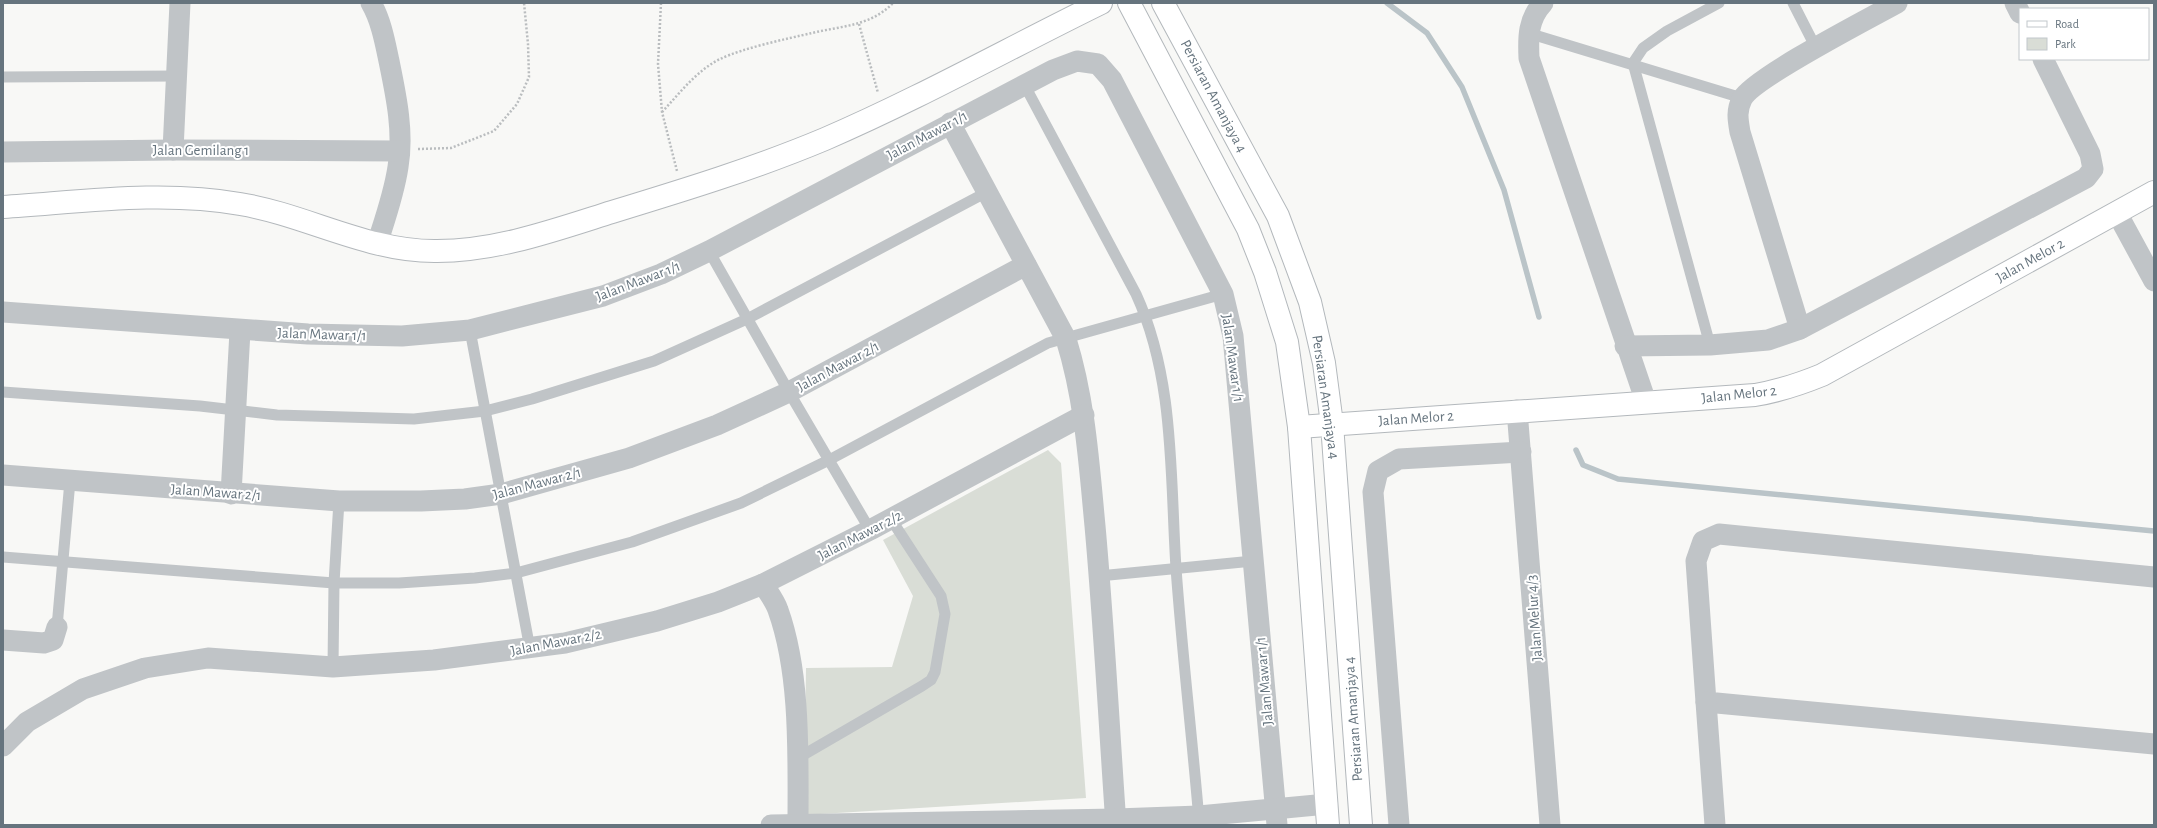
<svg xmlns="http://www.w3.org/2000/svg" width="2157" height="828" font-family="'Alegreya Sans',sans-serif">
	<rect width="100%" height="100%" fill="#f8f8f6"/>
	<path fill="#d9ddd6" d="M1048 450 1061 463 1086 798 804 815 806 668 892 667 913 596 883 540Z"/>
	<g fill="none" stroke-linecap="round" stroke-linejoin="round">
		<g stroke="#bac4c8" stroke-width="5.5">
			<path d="M1387 3 1427 33 1462 87 1504 190 1539 317"/>
			<path d="M1576 450 1583 465 1618 479 2154 531"/>
		</g>
		<g stroke="#b3b8bc" stroke-width="24">
			<g id="secondary">
				<path d="M1129 3 1248 229 1265 272 1287 342 1299 427 1328 825"/>
				<path d="M1163 3 1278 216 1310 302 1324 363 1332 424 1361 825"/>
				<path d="M3 207C81 202 162 190 240 204 307 215 368 252 437 251 497 251 555 230 612 212 684 190 756 168 825 139 920 98 1009 48 1101 3"/>
				<path d="M1299 427 1755 395C1779 391 1800 384 1822 375L2154 192"/>
			</g>
		</g>
		<g stroke="#babdbf" stroke-width="2.5" stroke-dasharray="2 2" stroke-linecap="butt">
			<path d="M661 3 658 64 662 112 677 171"/>
			<path d="M859 24 878 93"/>
			<path d="M662 112C680 93 696 71 720 59 743 48 786 39 812 33 841 26 871 26 893 3"/>
			<path d="M418 149 451 148 494 131 517 104 529 77 528 44 524 3"/>
		</g>
		<g stroke="#c0c4c7" stroke-width="11">
			<path d="M1793 3 1816 48"/>
			<path d="M1528 33 1742 98"/>
			<path d="M3 77 177 76"/>
			<path d="M1024 84 1136 294C1175 379 1170 476 1176 568 1182 652 1192 736 1199 820"/>
			<path d="M709 251 789 392 870 530"/>
			<path d="M470 330 530 649"/>
			<path d="M1710 345 1633 63 1643 48 1667 31 1719 3"/>
			<path d="M3 392 200 406 277 415 414 419 485 411 532 399 654 361 747 319 987 192"/>
			<path d="M3 557 334 583H399L475 578 516 573 632 542 741 503 829 460 1048 343 1223 294"/>
			<path d="M1099 576 1253 561"/>
			<path d="M57 627 70 481"/>
			<path d="M333 667 334 583 339 501"/>
			<path d="M798 758 922 686 931 680 935 672 945 614 941 596 891 519"/>
		</g>
		<g stroke="#c0c4c7" stroke-width="21">
			<path d="M371 3C381 20 385 42 389 61 396 95 404 132 398 167 394 194 385 219 377 244"/>
			<path d="M1543 3C1528 19 1528 37 1529 58L1646 402"/>
			<path d="M2015 3 2020 13"/>
			<path d="M950 123 1066 339C1085 400 1089 463 1095 526 1104 626 1109 725 1116 825"/>
			<path d="M173 150 180 3"/>
			<path d="M3 152 173 150 399 151"/>
			<path d="M2117 213 2154 281"/>
			<path d="M3 312 308 334 402 336 470 330 603 296 661 274 709 251 1053 70 1077 61 1098 64 1112 80 1223 294 1233 336 1277 825"/>
			<path d="M1800 329 1740 132C1738 120 1736 111 1742 99 1753 78 1870 18 1897 3"/>
			<path d="M1625 346 1710 345 1768 340 1800 329 2086 178 2093 169 2090 154 2043 59"/>
			<path d="M1517 410 1550 825"/>
			<path d="M3 475 339 501H421L465 499 501 494 629 458 717 425 789 392 1026 265"/>
			<path d="M231 494 240 331"/>
			<path d="M2154 577 1719 534 1703 541 1696 561 1706 702 2154 744"/>
			<path d="M763 584C768 592 775 601 778 610 801 674 798 757 798 825"/>
			<path d="M3 640 44 643 53 640 57 627"/>
			<path d="M1706 702 1715 825"/>
			<path d="M3 746 27 722 83 689 145 668 208 658 333 667 434 660 565 643 657 621 718 602 763 584 870 530 1084 415"/>
			<path d="M771 825 1116 819 1199 816 1327 804"/>
			<path d="M1399 825 1373 492 1378 471 1399 459 1521 452"/>
		</g>
		<use href="#secondary" stroke="#fff" stroke-width="22"/>
	</g>
	<g text-anchor="middle" stroke-width="4" stroke-linejoin="round" paint-order="stroke">
		<g font-size="15" fill="#66747e" stroke="#fff">
			<text transform="translate(1214 96) rotate(62)" y="5">Persiaran Amanjaya 4</text>
			<text transform="translate(927 135) rotate(-28)" y="5">Jalan Mawar 1/1</text>
			<text x="201" y="155">Jalan Gemilang 1</text>
			<text transform="translate(2030 260) rotate(-29)" y="5">Jalan Melor 2</text>
			<text transform="translate(638 281) rotate(-21)" y="5">Jalan Mawar 1/1</text>
			<text transform="translate(322 334) rotate(2)" y="5">Jalan Mawar 1/1</text>
			<text transform="translate(1233 358) rotate(82)" y="5">Jalan Mawar 1/1</text>
			<text transform="translate(838 366) rotate(-28)" y="5">Jalan Mawar 2/1</text>
			<text transform="translate(1739 394) rotate(-6)" y="5">Jalan Melor 2</text>
			<text transform="translate(1326 397) rotate(82)" y="5">Persiaran Amanjaya 4</text>
			<text transform="translate(1416 418) rotate(-4)" y="5">Jalan Melor 2</text>
			<text transform="translate(537 483) rotate(-15)" y="5">Jalan Mawar 2/1</text>
			<text transform="translate(216 492) rotate(4)" y="5">Jalan Mawar 2/1</text>
			<text transform="translate(860 535) rotate(-27)" y="5">Jalan Mawar 2/2</text>
			<text transform="translate(1534 618) rotate(-94)" y="5">Jalan Melur 4/3</text>
			<text transform="translate(556 642) rotate(-11)" y="5">Jalan Mawar 2/2</text>
			<text transform="translate(1264 681) rotate(-95)" y="5">Jalan Mawar 1/1</text>
			<text transform="translate(1353 719) rotate(-94)" y="5">Persiaran Amanjaya 4</text>
		</g>
	</g>
	<rect width="2157" height="828" fill="none" stroke="#66747e" stroke-width="8"/>
	<rect x="2019" y="8" width="130" height="52" fill="#ffffff" stroke="#c2c7cb"/>
	<rect x="2027" y="21" width="20" height="6" fill="#ffffff" stroke="#c2c7cb"/>
	<text x="2055" y="28" font-size="12" fill="#66747e">Road</text>
	<rect x="2027" y="38" width="20" height="12" fill="#d9ddd6" stroke="#c2c7cb"/>
	<text x="2055" y="48" font-size="12" fill="#66747e">Park</text>
</svg>
